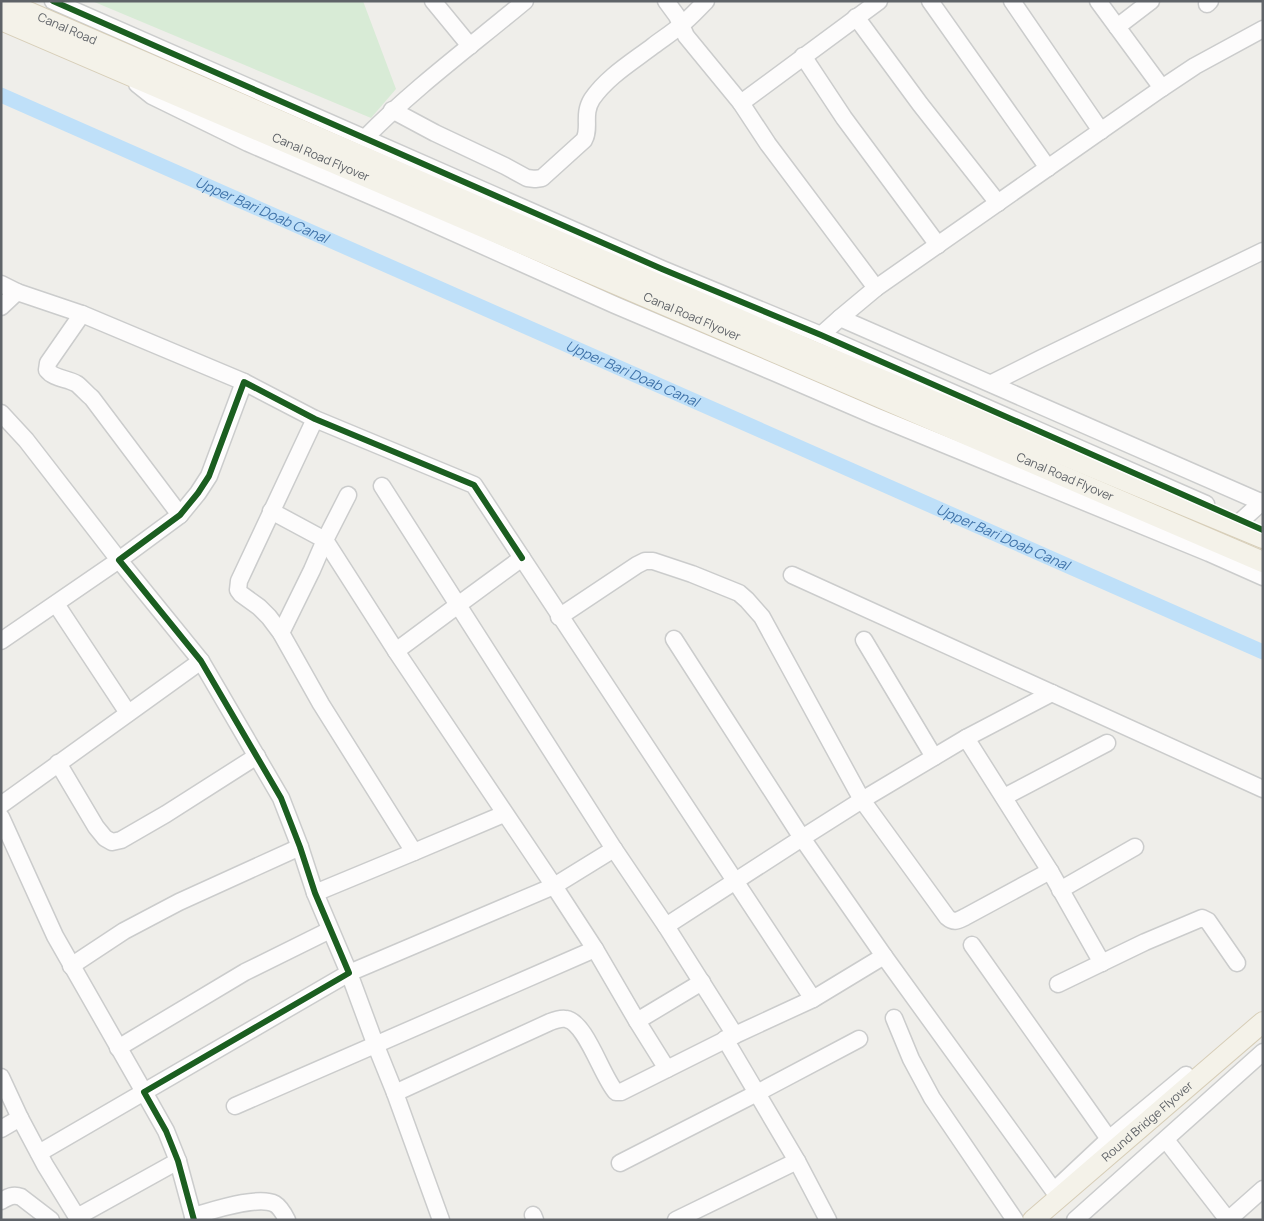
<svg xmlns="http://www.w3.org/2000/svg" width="1264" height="1221" font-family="Manrope,sans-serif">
	<rect width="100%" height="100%" fill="#efeeea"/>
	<path fill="#d8ebd6" d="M92 1H363L396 89 371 118Z"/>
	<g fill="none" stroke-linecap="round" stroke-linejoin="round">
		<path stroke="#bfe0f9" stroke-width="15" id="s1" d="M1 95 1263 652"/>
		<g stroke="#cbcccc" stroke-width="19">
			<g id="minor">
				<path d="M53 1 662 269 821 335 1206 504"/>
				<path d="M433 1 470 46"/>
				<path d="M666 1 677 16 686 36 741 103"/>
				<path d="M930 1 1048 168"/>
				<path d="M1012 1 1101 131"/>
				<path d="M1098 1 1162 88"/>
				<path d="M1207 4 1210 1"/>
				<path d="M856 17 920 104 998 203"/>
				<path d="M1117 27 1151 1"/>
				<path d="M803 56 844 118 938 245"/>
				<path d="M137 84 152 96 248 143 401 209 615 305 773 372 875 416 1209 553 1263 577"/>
				<path d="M392 110 435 133 505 166 527 178 535 179 542 178 584 140C591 128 582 115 592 99 607 77 632 62 653 46 662 39 672 33 681 25 690 18 698 9 706 1"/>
				<path d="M365 138C414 88 471 46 525 1"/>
				<path d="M1 284 17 292"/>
				<path d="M876 288 768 144 741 103 879 1"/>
				<path d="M1 307 17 292 82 314 244 382"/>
				<path d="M82 314 48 363 47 370C54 379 67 378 77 384 82 388 87 394 92 398L180 515"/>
				<path d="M840 318 1263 503"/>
				<path d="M821 335 840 318 876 288 1162 88 1195 66 1263 29"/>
				<path d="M992 383 1040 359 1263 251"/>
				<path d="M1 413 26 440 119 560 1 641"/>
				<path d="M315 419 239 581 238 590 241 594 259 607 269 617 281 633 321 704 414 852"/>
				<path d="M382 486 458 605 396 651 554 886 349 973 376 1046 395 1093"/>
				<path d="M348 495 325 540 396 651"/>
				<path d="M271 511 325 540 312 570 281 633"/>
				<path d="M1242 520 1263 501"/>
				<path d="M792 575 1263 789"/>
				<path d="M56 604 128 713"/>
				<path d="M559 617 637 565 645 561H653L692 574 739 593 747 600 762 617 862 800 947 917C954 923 957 921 965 917L1050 871"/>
				<path d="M674 639 802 838 862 800 966 738 1050 871 1102 963"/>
				<path d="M864 640 934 757"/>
				<path d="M966 738 1052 693"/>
				<path d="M58 763 96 827 105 838 112 842 121 840 166 814 257 756"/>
				<path d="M1004 797 1107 743"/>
				<path d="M1 805 201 661"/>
				<path d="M1 817 55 936 144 1092 39 1153"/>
				<path d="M614 849 554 886 595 949 637 1021 667 1069"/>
				<path d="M1060 890 1135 847"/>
				<path d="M315 893 414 852 504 814"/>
				<path d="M666 926 614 849 458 605 522 558 813 999 884 956"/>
				<path d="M972 945 1109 1139"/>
				<path d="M71 966 124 931 179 902 300 847"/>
				<path d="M1058 984 1145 942 1202 918 1208 921 1237 963"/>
				<path d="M894 1018 911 1059 932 1098 1015 1220"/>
				<path d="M637 1021 702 982"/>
				<path d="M735 1035 813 999"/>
				<path d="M725 1039 797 1161 828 1220"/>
				<path d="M118 1048 245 972 330 930"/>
				<path d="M1 1077 20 1118 45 1165 77 1217 178 1161"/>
				<path d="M235 1106 595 949"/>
				<path d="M1 1129 20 1118"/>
				<path d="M1166 1140 1228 1220"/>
				<path d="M620 1163 757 1093 859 1039"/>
				<path d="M1060 1185 1109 1139 1186 1075"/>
				<path d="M1 1201C8 1197 13 1194 21 1197L51 1220"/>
				<path d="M533 1215 535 1220"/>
				<path d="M193 1216C212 1211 258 1195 275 1204 280 1207 284 1214 287 1220"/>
				<path d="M194 1220 178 1161 166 1131 144 1092 349 973 315 893 300 847 281 798 201 661 119 560 180 515 198 493 209 476 244 382 315 419 474 485 522 558"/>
				<path d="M441 1220 395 1093 550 1022C555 1020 561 1018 566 1019 586 1022 602 1077 616 1092H621L735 1035 666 926 802 838 884 956 1054 1191"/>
				<path d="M676 1220 797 1161"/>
				<path d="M1075 1220 1263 1052"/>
				<path d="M1228 1220 1263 1189"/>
			</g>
		</g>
		<g stroke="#d7ceb8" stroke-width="22">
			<g id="major">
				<path id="s2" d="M3 1 810 350 1263 538"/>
				<path id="s3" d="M1 20 1263 562"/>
				<path id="s4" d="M1033 1220 1263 1022"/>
			</g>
		</g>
		<use href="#minor" stroke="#fdfcfc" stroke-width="16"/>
		<use href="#major" stroke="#f4f2e9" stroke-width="20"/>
		<g stroke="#fff" stroke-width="9">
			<g id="cycleway">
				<path d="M53 1 662 269 821 335 1263 530"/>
				<path d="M194 1220 178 1161 166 1131 144 1092 349 973 315 893 300 847 281 798 201 661 119 560 180 515 198 493 209 476 244 382 315 419 474 485 522 558"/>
			</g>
		</g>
		<use href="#cycleway" stroke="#1b5e20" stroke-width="6"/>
	</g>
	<g text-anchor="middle" stroke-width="4" stroke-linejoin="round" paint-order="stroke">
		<g font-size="12" fill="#5f6368" stroke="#fff">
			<text dy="4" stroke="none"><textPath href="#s2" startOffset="70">Canal Road</textPath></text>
			<text dy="4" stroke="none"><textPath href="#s3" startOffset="348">Canal Road Flyover</textPath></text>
			<text dy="4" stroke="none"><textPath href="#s3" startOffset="752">Canal Road Flyover</textPath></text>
			<text dy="4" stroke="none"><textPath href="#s3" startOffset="1158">Canal Road Flyover</textPath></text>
			<text dy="4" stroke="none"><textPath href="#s4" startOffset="151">Round Bridge Flyover</textPath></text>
		</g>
		<g font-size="14" font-style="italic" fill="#4174aa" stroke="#fff">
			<text dy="5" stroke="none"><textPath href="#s1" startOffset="285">Upper Bari Doab Canal</textPath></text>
			<text dy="5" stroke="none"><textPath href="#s1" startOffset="690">Upper Bari Doab Canal</textPath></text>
			<text dy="5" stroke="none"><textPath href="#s1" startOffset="1095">Upper Bari Doab Canal</textPath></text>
		</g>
	</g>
	<rect width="1264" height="1221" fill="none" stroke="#5f6368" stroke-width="5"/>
</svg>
